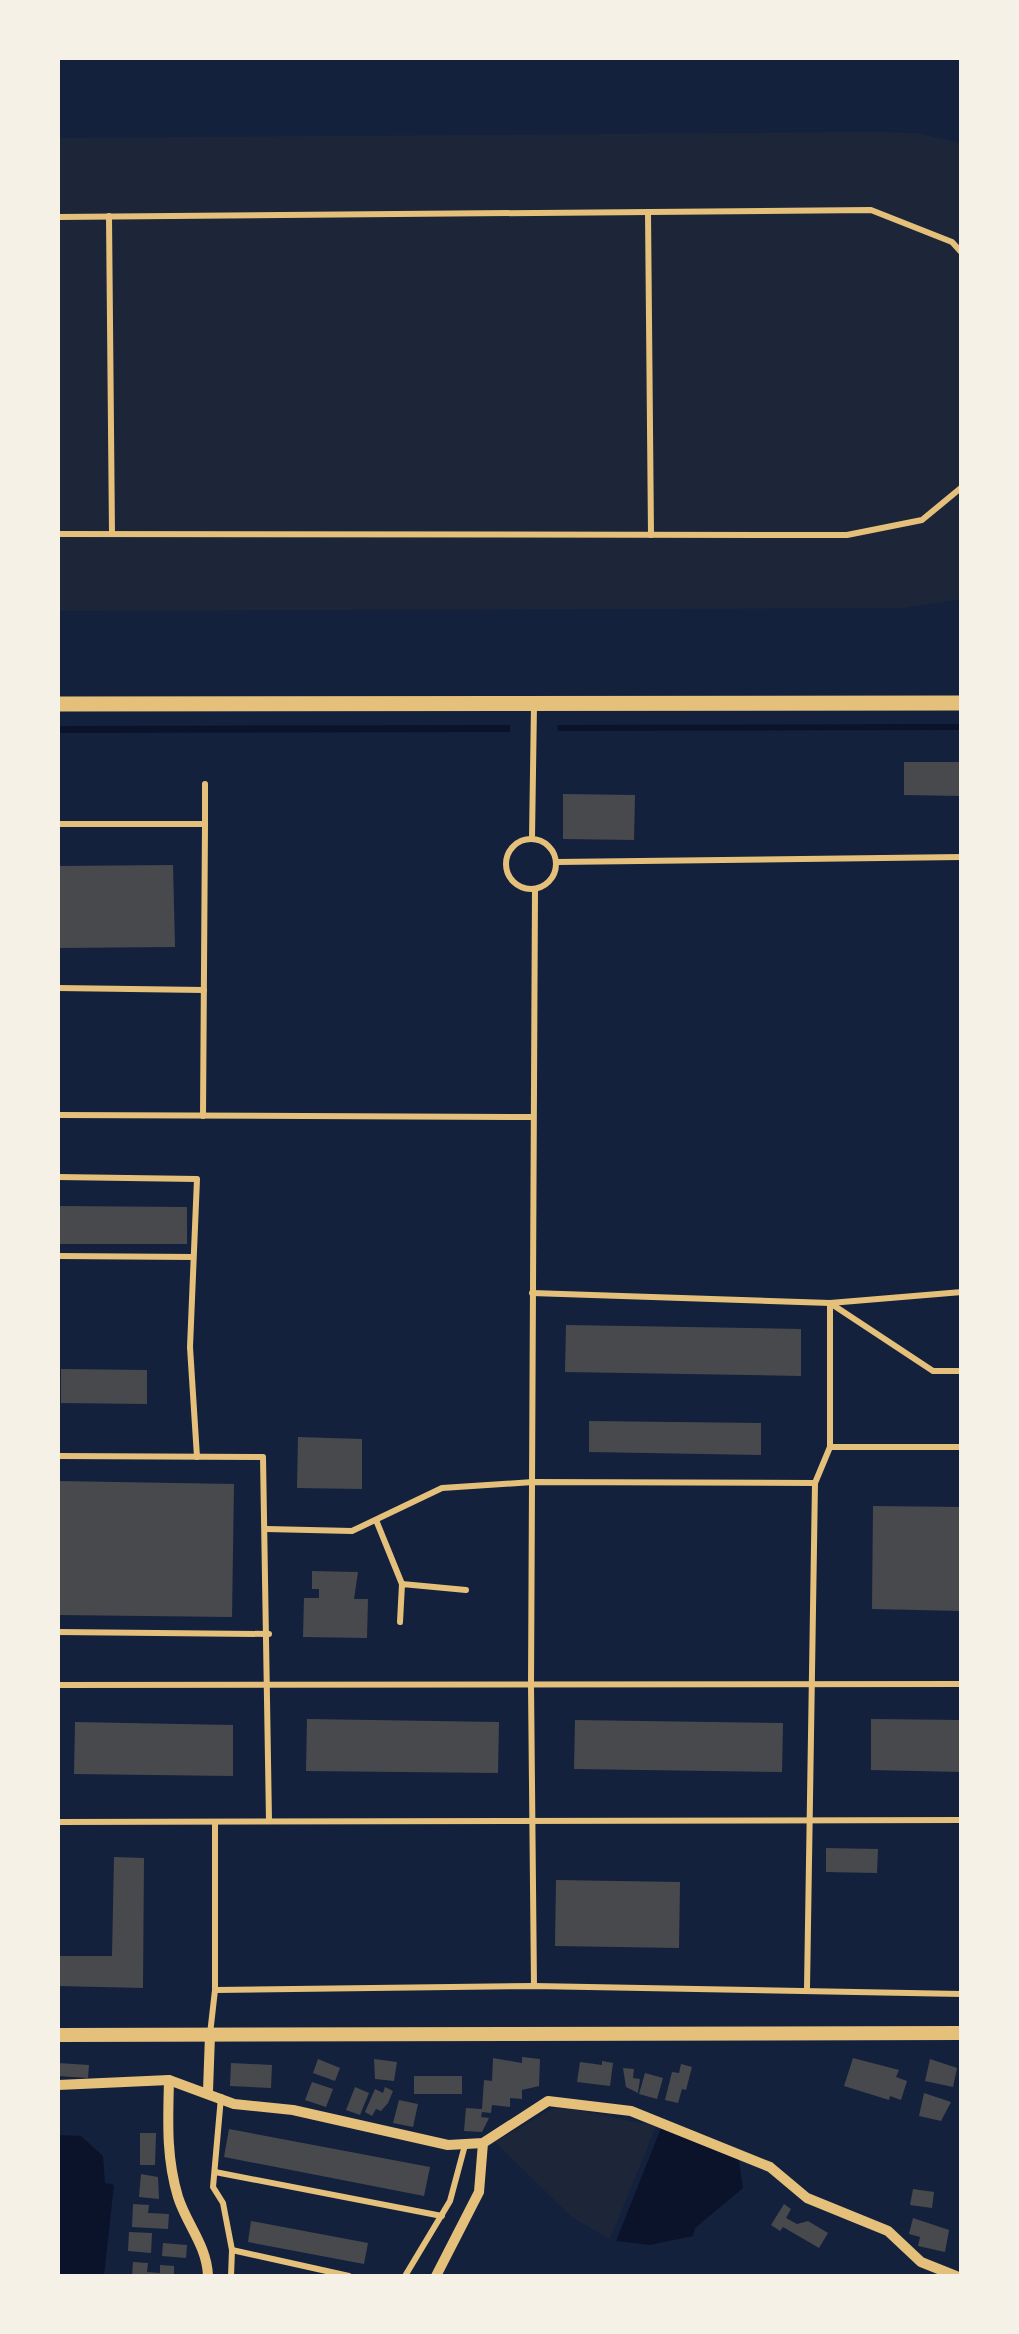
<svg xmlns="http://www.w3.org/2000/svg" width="1019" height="2334" font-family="'Exo 2',sans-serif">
	<rect width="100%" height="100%" fill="#14213d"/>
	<g fill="#1d2539">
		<path d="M877 132 916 133 961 143V599L904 608 58 611V138Z"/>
		<path d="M557 2106 656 2126 610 2239 573 2218 495 2142Z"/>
	</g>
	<g fill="#0b132b">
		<path d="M961 724V730L558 731 557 725Z"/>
		<path d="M510 725V732L58 733V726Z"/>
		<path d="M661 2128 738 2155 743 2188 695 2228 693 2236 650 2245 616 2241Z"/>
		<path d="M58 2135 81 2136 103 2156 105 2183 114 2185 104 2276H58Z"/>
	</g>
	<g fill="#48494c">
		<path d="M904 762H962V796L904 795Z"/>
		<path d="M563 794 635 795 634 840 563 839Z"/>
		<path d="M173 865 175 947 58 948V866Z"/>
		<path d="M58 1206 187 1207V1244H58Z"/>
		<path d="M566 1325 801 1329V1376L565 1372Z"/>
		<path d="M61 1369 147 1370V1404L61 1403Z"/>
		<path d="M589 1421 761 1423V1455L589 1452Z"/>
		<path d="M298 1437 362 1439V1489L297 1488Z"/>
		<path d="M58 1481 234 1484 232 1617 58 1615Z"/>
		<path d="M873 1506 962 1507V1611L872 1609Z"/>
		<path d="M312 1571 358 1572 354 1599H368L367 1638 303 1637 304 1598H319V1589H312Z"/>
		<path d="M307 1719 499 1722 498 1773 306 1771Z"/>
		<path d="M871 1719 962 1720V1772L871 1770Z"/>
		<path d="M575 1720 783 1723 782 1772 574 1769Z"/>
		<path d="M75 1722 233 1725V1776L74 1774Z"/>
		<path d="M826 1848 878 1849 877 1873 826 1872Z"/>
		<path d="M114 1857 144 1858 143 1988 58 1986V1956H112Z"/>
		<path d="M556 1880 680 1882 679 1948 555 1946Z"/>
		<path d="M522 2057 540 2059 539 2086 522 2090V2099L510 2098V2107L492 2105 491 2113 482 2112 481 2117 489 2118 482 2132 464 2131 466 2108 482 2109 484 2080 492 2081 493 2058 522 2063Z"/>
		<path d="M853 2058 899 2070 896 2077 907 2081 901 2100 890 2096 889 2100 844 2086Z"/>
		<path d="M318 2059 340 2068 335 2081 313 2073Z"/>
		<path d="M374 2059 397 2062 394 2081 375 2079Z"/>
		<path d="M930 2059 957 2068 953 2087 925 2081Z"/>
		<path d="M602 2061 613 2063 610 2086 577 2082 580 2062 602 2065Z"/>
		<path d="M58 2063 89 2065 88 2078 58 2076Z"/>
		<path d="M231 2063 272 2065 271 2088 230 2086Z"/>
		<path d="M681 2064 692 2067 686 2090 682 2089 678 2103 665 2100 672 2072 679 2073Z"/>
		<path d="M623 2068 634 2069 633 2078 640 2079 638 2093 626 2087Z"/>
		<path d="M645 2073 663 2078 657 2099 639 2094Z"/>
		<rect x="414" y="2076" width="48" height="18"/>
		<path d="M312 2082 333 2089 326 2107 305 2100Z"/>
		<path d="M355 2087 369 2093 360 2115 346 2110Z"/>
		<path d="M385 2087 393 2091 388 2103 381 2111 376 2109 372 2116 365 2112 375 2089 383 2093Z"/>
		<path d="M924 2093 951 2102 941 2121 919 2116Z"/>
		<path d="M399 2100 418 2104 413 2127 393 2123Z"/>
		<path d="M229 2129 430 2167 424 2196 224 2157Z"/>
		<path d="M140 2133H156L155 2165H140Z"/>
		<path d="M141 2174 158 2177 159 2199 139 2197Z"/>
		<path d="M913 2189 934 2192 932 2208 910 2205Z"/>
		<path d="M133 2204 149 2205 148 2213 169 2214 168 2229 132 2227Z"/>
		<path d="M784 2204 791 2209 786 2218 797 2224 808 2221 828 2233 819 2248 783 2227 780 2231 771 2225Z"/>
		<path d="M913 2218 949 2230 945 2252 918 2246 920 2237 909 2234Z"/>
		<path d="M251 2221 368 2243 364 2264 248 2242Z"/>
		<path d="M129 2232 152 2233 151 2253 128 2251Z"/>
		<path d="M163 2243 187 2245 186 2258 162 2256Z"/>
		<path d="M133 2262 148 2263 147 2272 160 2273V2265L174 2266V2276H132Z"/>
	</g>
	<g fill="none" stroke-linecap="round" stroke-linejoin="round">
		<g stroke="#e5c07b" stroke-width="6">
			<path d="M648 212 651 535"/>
			<path d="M109 216 112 534"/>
			<path d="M58 217 871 210 952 242 962 253"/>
			<path d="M58 534 847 535 922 520 962 487"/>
			<path d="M58 824H205V784"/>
			<path d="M532 838 534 705"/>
			<circle cx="531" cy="864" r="25"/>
			<path d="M557 862 962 857"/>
			<path d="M58 988 204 990"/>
			<path d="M58 1115 532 1117"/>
			<path d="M203 1116 205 824"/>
			<path d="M58 1177 197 1179 190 1347 197 1457"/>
			<path d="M58 1256 193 1257"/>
			<path d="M532 1293 830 1303 933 1371H962"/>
			<path d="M830 1447V1303L962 1292"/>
			<path d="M58 1456 263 1457 269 1821"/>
			<path d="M376 1520 402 1584"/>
			<path d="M266 1529 352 1531 442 1488 533 1482 815 1483 830 1447H962"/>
			<path d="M400 1622 402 1584 466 1590"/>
			<path d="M58 1632 269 1634"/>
			<path d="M58 1685 962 1684"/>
			<path d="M58 1822 962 1820"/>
			<path d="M534 1986 531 1685 535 889"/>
			<path d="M807 1988 815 1483"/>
			<path d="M215 1990 534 1986 962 1994"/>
			<path d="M210 2034 215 1990V1822"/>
			<path d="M221 2097 213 2187 223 2203 232 2250 231 2276"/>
			<path d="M215 2172 442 2216"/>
			<path d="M232 2250 349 2276"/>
			<path d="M405 2276 450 2201 465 2145"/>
		</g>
		<g stroke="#e5c07b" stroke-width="10">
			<path d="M169 2080C168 2121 166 2157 178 2197 187 2225 207 2246 208 2276"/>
			<path d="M58 2085 169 2080 234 2104 293 2110 448 2145 483 2143 548 2101 631 2111 770 2167 807 2198 888 2231 921 2262 956 2276"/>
			<path d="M208 2091 210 2035"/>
			<path d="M436 2276 479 2192 483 2143"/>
		</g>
		<path stroke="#e5c07b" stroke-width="14" d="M58 2035 962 2033"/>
		<path stroke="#e5c07b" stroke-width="15" d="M58 704 962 703"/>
	</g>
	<rect width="1019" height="2334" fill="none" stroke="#f6f1e7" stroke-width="120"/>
</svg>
